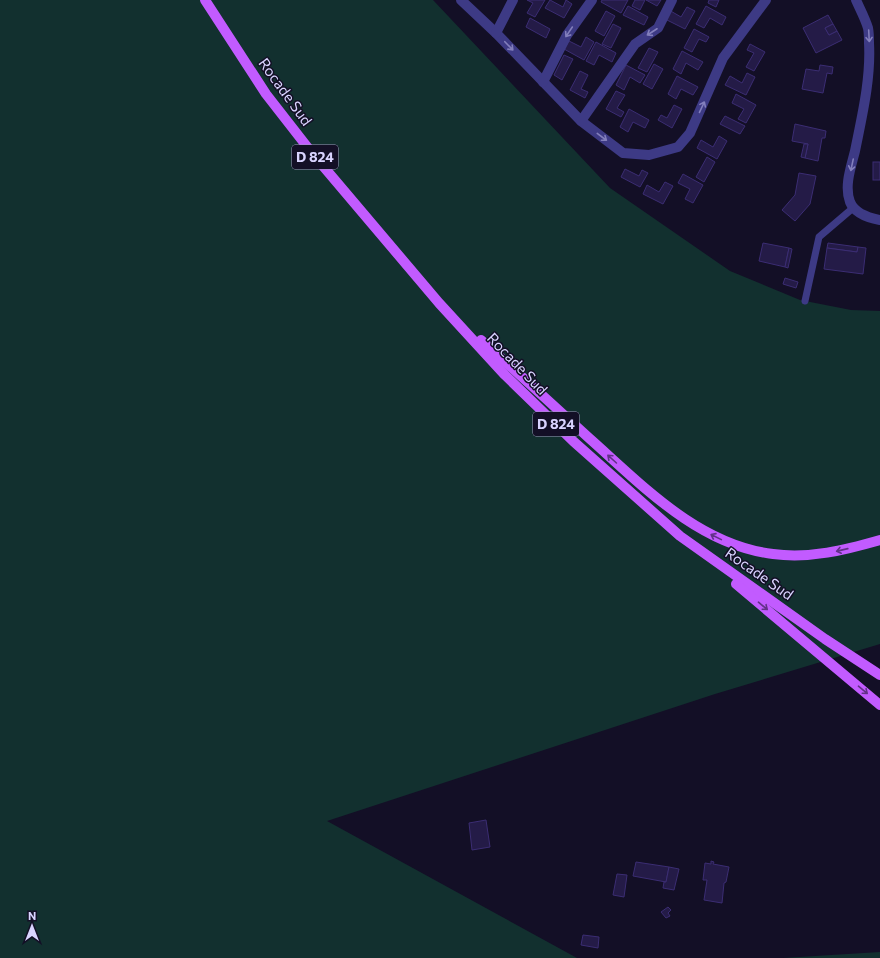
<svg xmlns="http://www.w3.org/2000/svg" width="880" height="958" font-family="Commissioner,sans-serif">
	<rect width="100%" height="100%" fill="#130f26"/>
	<g fill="#12302f">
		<path d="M0 0H433L610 188 730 271 800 300 851 310 880 311V644L715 694 327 821 577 958H0Z"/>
		<path d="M880 952V958H783Z"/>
	</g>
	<g fill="#241b47" stroke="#3b2d73">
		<path d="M527 0H545L535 17 527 13 533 3Z"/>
		<path d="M550 0 563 7 566 0 572 4 564 18 545 8Z"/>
		<path d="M602 0H628L621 13 601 2Z"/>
		<path d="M635 0H645L640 10 632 6Z"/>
		<path d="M646 0H661L657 6Z"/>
		<path d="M709 0H719L716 7 708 3Z"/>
		<path d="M628 6 648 17 644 25 623 15Z"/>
		<path d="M706 6 726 17 722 25 710 18 704 28 696 24Z"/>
		<path d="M687 7 695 11 685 29 665 19 669 10 681 17Z"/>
		<path d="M606 11 615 16 604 36 595 31Z"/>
		<path d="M828 15 833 24 825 28 829 35 837 31 842 40 816 53 803 28Z"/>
		<path d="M530 18 550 29 546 38 526 27Z"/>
		<path d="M613 24 621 28 611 48 602 44Z"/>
		<path d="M833 24 837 31 829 35 825 28Z"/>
		<path d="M694 29 709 37 706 42 699 39 692 52 684 48Z"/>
		<path d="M586 37 594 42 584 60 564 49 569 41 581 47Z"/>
		<path d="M596 42 616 53 612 62 599 55 594 65 586 61Z"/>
		<path d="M750 44 765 52 754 71 746 67 754 53 747 50Z"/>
		<path d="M649 48 658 52 647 72 638 68Z"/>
		<path d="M682 51 703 62 698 70 686 63 681 74 673 69Z"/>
		<path d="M564 55 573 59 562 80 554 75Z"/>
		<path d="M654 64 663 69 652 89 643 84Z"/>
		<path d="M626 65 645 75 640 83 630 77 624 90 616 85Z"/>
		<path d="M820 65 833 67 832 74 827 73 823 93 802 89 806 69 819 71Z"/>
		<path d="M580 71 588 75 581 89 588 92 585 98 570 90Z"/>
		<path d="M747 73 755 77 746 95 725 85 730 76 742 83Z"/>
		<path d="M677 76 698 87 693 95 681 89 676 99 668 94Z"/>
		<path d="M616 91 625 95 617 108 624 112 621 117 606 109Z"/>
		<path d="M736 94 756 105 746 123 738 119 744 109 732 103Z"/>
		<path d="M674 105 682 109 672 128 658 120 661 115 667 118Z"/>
		<path d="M629 109 649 120 645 128 633 122 628 132 620 127Z"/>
		<path d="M725 116 745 126 740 134 720 124Z"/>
		<path d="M795 124 826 131 825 138H822L818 161 805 158 808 144 792 141Z"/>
		<path d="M719 136 727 141 717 159 697 148 701 140 713 147Z"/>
		<path d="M804 144H808L805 158 801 157Z"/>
		<path d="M707 157 715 162 704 182 696 177Z"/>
		<rect x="873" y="162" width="7" height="18"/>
		<path d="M625 169 639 176 642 170 648 173 640 187 621 177Z"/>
		<path d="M799 173 816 176 810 204 795 221 782 210 795 195Z"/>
		<path d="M683 174 703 185 693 203 685 199 690 189 678 183Z"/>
		<path d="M665 182 673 186 663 204 643 194 647 185 659 192Z"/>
		<path d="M763 243 789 248 785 267 759 261Z"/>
		<path d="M828 243 858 247 857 252 827 248Z"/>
		<path d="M858 247 866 248 863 274 824 269 827 248 857 252Z"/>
		<path d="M789 248 792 249 788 268 785 267Z"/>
		<path d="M785 278 798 282 796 288 783 284Z"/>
		<path d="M486 820 490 847 472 850 469 823Z"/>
		<path d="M711 861 714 862 713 864 729 867 726 882 724 883 722 903 704 900 707 880H703L705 863 711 864Z"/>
		<path d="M636 862 669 867 666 882 633 876Z"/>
		<path d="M669 867 679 869 674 890 663 888 664 882H666Z"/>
		<path d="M617 874 627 875 624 897 613 895Z"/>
		<path d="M668 907 671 910 668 913 670 916 666 918 661 912Z"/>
		<path d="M583 935 599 937 598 948 581 945Z"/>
	</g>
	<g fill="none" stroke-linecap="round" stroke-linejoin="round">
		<path stroke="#3d3a85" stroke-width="7" d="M805 301 819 237 853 208"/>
		<g stroke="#3d3a85" stroke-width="10">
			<path d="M461 0 496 33 581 121 623 153 649 155 678 147 690 133 723 58 766 0"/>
			<path d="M856 0C860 9 865 18 868 28 869 33 869 38 869 43 871 79 862 116 855 151 851 167 844 186 850 202 855 214 869 218 880 220"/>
			<path d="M496 33 513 0"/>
			<path d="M543 82 567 35 592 0"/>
			<path d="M581 121 635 44 658 28 672 0"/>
		</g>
		<g stroke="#c25bff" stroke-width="10">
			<path d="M205 0 266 94 312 153 439 303 505 375 573 441 680 536 825 639 880 675"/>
			<path d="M481 340C517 372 553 405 589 438 642 485 698 545 773 554 810 559 845 550 880 540"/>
			<path d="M736 584 880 705"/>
		</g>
	</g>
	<defs><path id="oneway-shaft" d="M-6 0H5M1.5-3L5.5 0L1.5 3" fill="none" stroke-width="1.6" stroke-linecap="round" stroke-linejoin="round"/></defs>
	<g stroke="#837fbc">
		<use href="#oneway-shaft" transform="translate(569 32) rotate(124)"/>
		<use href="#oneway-shaft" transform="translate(652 32) rotate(147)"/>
		<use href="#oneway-shaft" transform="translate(869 36) rotate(87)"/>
		<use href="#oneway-shaft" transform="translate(509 46) rotate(46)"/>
		<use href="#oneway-shaft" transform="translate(702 107) rotate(-65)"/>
		<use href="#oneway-shaft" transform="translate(602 137) rotate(37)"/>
		<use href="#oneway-shaft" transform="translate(852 165) rotate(102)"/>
	</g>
	<g stroke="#623188">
		<use href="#oneway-shaft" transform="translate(612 459) rotate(-138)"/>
		<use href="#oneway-shaft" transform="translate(716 537) rotate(-154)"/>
		<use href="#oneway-shaft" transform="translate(842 550) rotate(167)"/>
		<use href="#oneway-shaft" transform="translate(763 606) rotate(40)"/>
		<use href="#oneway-shaft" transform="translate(863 690) rotate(40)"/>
	</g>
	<g text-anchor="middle" stroke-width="3" stroke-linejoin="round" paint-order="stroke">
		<g fill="#130f26" stroke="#9e99be" stroke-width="1">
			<rect x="292" y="145" width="46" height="24" rx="3"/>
			<rect x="533" y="412" width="46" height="24" rx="3"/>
		</g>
		<g font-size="14" font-weight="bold" fill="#d9d4ff">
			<text x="315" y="162">D 824</text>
			<text x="556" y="429">D 824</text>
		</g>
		<g font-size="15" fill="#d9d4ff" stroke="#130f26">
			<text transform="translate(285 92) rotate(54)" y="5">Rocade Sud</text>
			<text transform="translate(517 364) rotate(46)" y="5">Rocade Sud</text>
			<text transform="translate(759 574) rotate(35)" y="5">Rocade Sud</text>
		</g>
	</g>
	<g transform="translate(32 926)" stroke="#130f26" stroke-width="3" paint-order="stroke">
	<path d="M0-3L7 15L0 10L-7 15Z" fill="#d9d4ff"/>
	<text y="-6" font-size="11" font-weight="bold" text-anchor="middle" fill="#d9d4ff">N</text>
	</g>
</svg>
